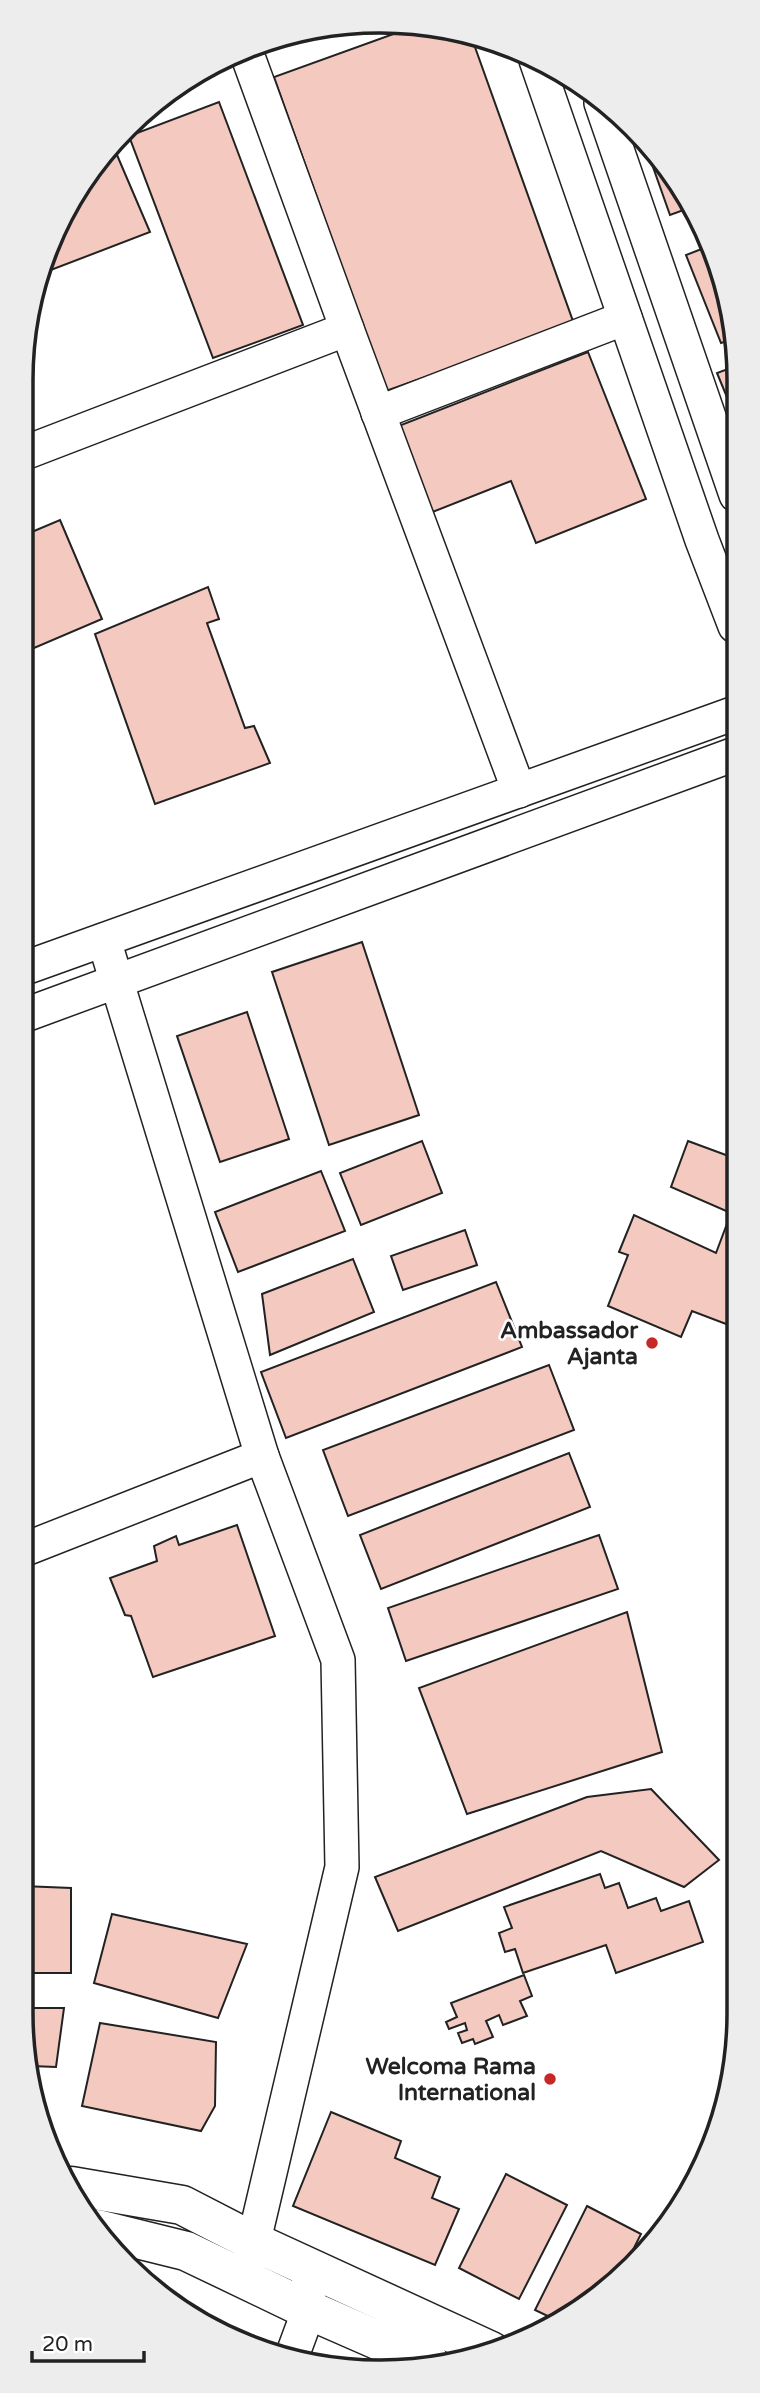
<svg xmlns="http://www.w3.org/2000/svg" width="760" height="2393" font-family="'Varela Round',sans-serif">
	<rect width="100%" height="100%" fill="#fff"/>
	<g fill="#f3c9c0" stroke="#222" stroke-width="2">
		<path d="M410 28H450L471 36 574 324 386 391 274 77Z"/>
		<path d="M219 102 303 325 213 358 129 136Z"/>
		<path d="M642 136 650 143 692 207 670 215Z"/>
		<path d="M114 148 150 232 43 273 82 180Z"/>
		<path d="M709 246 736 333V338L721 343 686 255Z"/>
		<path d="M588 352 646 499 536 543 511 481 430 513 396 427Z"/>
		<path d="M736 366V419L717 373Z"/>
		<path d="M60 520 102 619 27 651V534Z"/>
		<path d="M208 587 219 619 207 623 245 728 254 726 270 763 155 804 95 634Z"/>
		<path d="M362 942 419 1115 329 1145 272 972Z"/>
		<path d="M247 1012 289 1139 220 1162 177 1036Z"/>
		<path d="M422 1141 442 1193 361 1225 340 1173Z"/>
		<path d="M688 1141 734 1158V1327L692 1311 681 1337 608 1306 628 1255 619 1252 634 1215 716 1253 731 1213 671 1187Z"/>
		<path d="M321 1171 345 1231 238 1272 215 1212Z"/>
		<path d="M465 1230 477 1265 403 1290 391 1256Z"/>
		<path d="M353 1259 374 1312 270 1355 262 1294Z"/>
		<path d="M496 1282 522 1347 286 1438 261 1372Z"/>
		<path d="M549 1365 574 1430 348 1516 323 1450Z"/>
		<path d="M569 1453 590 1507 381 1589 360 1535Z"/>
		<path d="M237 1525 275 1636 153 1677 131 1616 125 1615 110 1578 157 1561 154 1546 176 1536 179 1545Z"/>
		<path d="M599 1535 618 1589 406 1661 388 1608Z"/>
		<path d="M627 1612 662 1752 467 1814 419 1688Z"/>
		<path d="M651 1789 719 1860 684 1887 601 1851 398 1931 375 1877 587 1797Z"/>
		<path d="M600 1874 605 1888 619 1883 628 1908 656 1898 661 1911 689 1901 703 1942 616 1973 606 1945 523 1973 515 1949 505 1952 499 1933 512 1928 504 1907Z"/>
		<path d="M22 1886 71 1888V1973H21Z"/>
		<path d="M112 1914 247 1944 218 2018 94 1983Z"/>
		<path d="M524 1975 532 1996 520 2001 527 2016 503 2025 499 2015 486 2021 493 2037 475 2044 473 2039 462 2043 458 2033 467 2030 465 2023 449 2029 446 2022 457 2017 451 2003Z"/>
		<path d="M21 2008H64L56 2067 31 2066Z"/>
		<path d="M100 2023 216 2042 215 2106 201 2131 82 2106Z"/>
		<path d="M331 2112 401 2141 395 2158 440 2177 432 2198 459 2209 435 2265 293 2206Z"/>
		<path d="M506 2174 567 2205 519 2299 459 2268Z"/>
		<path d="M587 2206 641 2234 625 2266 580 2311 558 2321 535 2310Z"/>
	</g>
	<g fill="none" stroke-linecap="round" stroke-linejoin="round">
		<g stroke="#222" stroke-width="36">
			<g id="street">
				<path d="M536 60 702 540 735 626"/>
				<path d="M601 103 736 495"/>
				<path d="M347 329 519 791"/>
				<path d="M378 413 625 318"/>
				<path d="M27 452 347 329 247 54"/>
				<path d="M104 940 262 1456 338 1660 342 1867 248 2266"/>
				<path d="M25 968 735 713"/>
				<path d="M25 1015 735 754"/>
				<path d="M23 1550 262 1456"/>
				<path d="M292 2356 309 2310 308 2285"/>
			</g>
		</g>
		<g stroke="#222" stroke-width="41">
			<g id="secondary">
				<path d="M71 2186 182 2205 254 2242 491 2351"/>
				<path d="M97 2229 186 2251 309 2310 430 2363"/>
			</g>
		</g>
		<use href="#street" stroke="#fff" stroke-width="33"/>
		<use href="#secondary" stroke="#fff" stroke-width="38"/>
	</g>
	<g fill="#c62828" stroke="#fff" stroke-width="2.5">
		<circle cx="652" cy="1343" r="7"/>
		<circle cx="550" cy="2079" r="7"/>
	</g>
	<g text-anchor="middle" stroke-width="5" stroke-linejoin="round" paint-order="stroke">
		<g font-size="23" font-weight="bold" fill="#222" stroke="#fff" text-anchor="end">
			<text x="638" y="1338">Ambassador<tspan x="638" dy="26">Ajanta</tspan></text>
			<text x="536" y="2074">Welcoma Rama<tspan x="536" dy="26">International</tspan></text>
		</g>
	</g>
	<path d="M0 0H760V2393H0ZM380 33H380A347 347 0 0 1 727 380V2013A347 347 0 0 1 380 2360H380A347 347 0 0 1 33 2013V380A347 347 0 0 1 380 33Z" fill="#ededed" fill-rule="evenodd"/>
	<path fill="none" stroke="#222" stroke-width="3.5" d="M380 33H380A347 347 0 0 1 727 380V2013A347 347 0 0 1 380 2360H380A347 347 0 0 1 33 2013V380A347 347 0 0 1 380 33Z"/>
	<path d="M32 2351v10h112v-10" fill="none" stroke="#222222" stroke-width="3.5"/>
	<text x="42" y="2351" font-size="21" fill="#222222" stroke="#ffffff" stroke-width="5" paint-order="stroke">20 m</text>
</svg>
